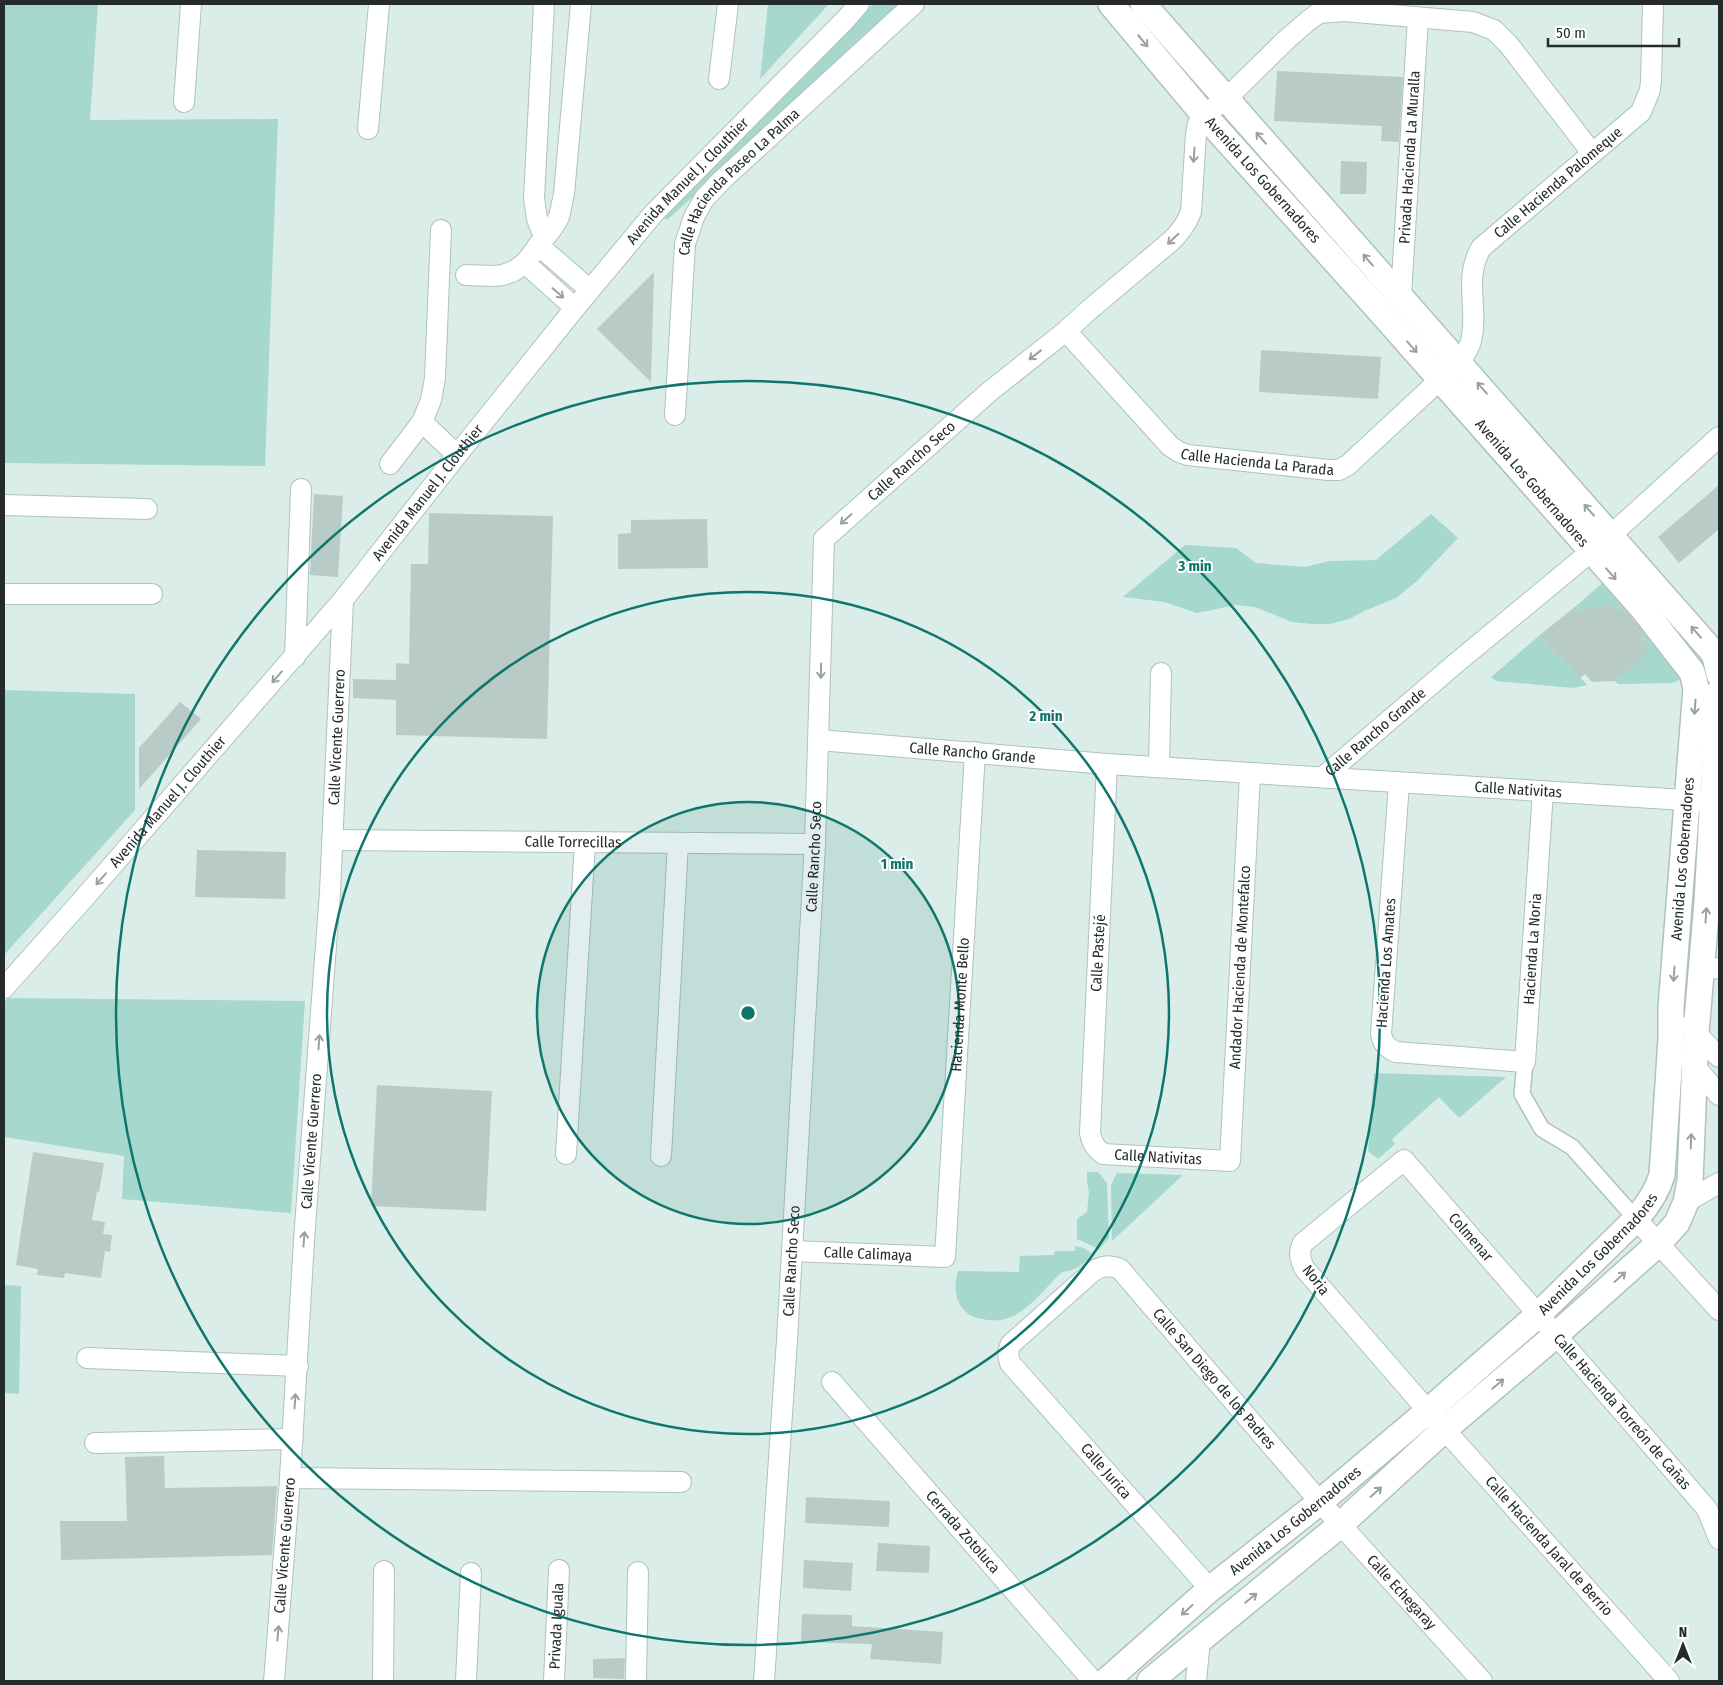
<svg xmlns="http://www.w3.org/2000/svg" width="1723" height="1685" font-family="'Fira Sans Condensed',sans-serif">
	<rect width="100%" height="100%" fill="#daede9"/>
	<g fill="#a6d8cd">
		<path d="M5 4H98L90 120 278 119 265 466 4 463V41Z"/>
		<path d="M768 4H829L760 79Z"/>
		<path d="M873 4H908L667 220 664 217Z"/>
		<path d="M1431 514 1458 538 1418 580 1396 598 1364 611 1349 619 1330 624H1312L1292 622 1255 607 1235 605 1197 613 1164 602 1123 597 1185 545 1236 548 1256 563 1305 567 1330 561 1376 560Z"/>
		<path d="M1606 580 1633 612 1630 614C1613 605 1599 605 1581 612L1576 606Z"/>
		<path d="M1640 620 1684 674 1679 680 1672 683 1618 684 1615 681 1650 650 1641 639 1645 635 1635 624Z"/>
		<path d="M1540 635 1558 657 1561 655 1587 685 1573 688 1496 681 1491 677Z"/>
		<path d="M4 690 135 694V810L4 955Z"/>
		<path d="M8 998 305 1001 291 1213 122 1199 124 1156 4 1137V1003Z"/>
		<path d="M1374 1073 1506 1077 1459 1118 1439 1097 1392 1139 1395 1144 1378 1159 1368 1151Z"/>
		<path d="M1087 1172H1098L1107 1183 1109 1238 1099 1249 1077 1239V1219L1087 1212 1089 1193 1087 1182Z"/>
		<path d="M1117 1173 1183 1175 1112 1241 1111 1185Z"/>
		<path d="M1075 1246 1084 1248 1091 1253C1087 1264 1074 1271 1062 1272 1039 1293 1019 1328 983 1319 976 1318 970 1316 965 1311 954 1300 954 1286 958 1271L1019 1272 1020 1256 1054 1255 1055 1251H1075Z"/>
		<path d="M4 1285 21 1286 19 1394 4 1393Z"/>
	</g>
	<g fill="#b9cbc7">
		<path d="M1277 71 1403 77 1399 142 1381 141 1382 126 1274 121Z"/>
		<path d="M1341 161 1367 162 1366 194H1340Z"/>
		<path d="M654 272 651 382 597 329Z"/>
		<path d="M1261 350 1381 357 1378 399 1259 392Z"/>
		<path d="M1719 485V529L1679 563 1658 537Z"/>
		<path d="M314 494 343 496 338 577 310 575Z"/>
		<path d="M429 513 553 516 547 739 396 735V700L353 698V679L396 680V663L409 664 411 564H428Z"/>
		<path d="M707 519 708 568 618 569V534L631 533V520Z"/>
		<path d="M1576 606 1581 612 1593 607 1607 606 1619 609 1628 613 1645 635 1641 639 1651 650 1615 681 1592 682 1585 674 1580 678 1561 655 1558 657 1540 635Z"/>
		<path d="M180 702 201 719 139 789V748Z"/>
		<path d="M197 850 286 852 285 899 195 897Z"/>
		<path d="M377 1085 492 1091 486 1211 371 1206Z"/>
		<path d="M33 1152 104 1163 99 1192 97 1191 92 1220 105 1222 103 1234 112 1235 110 1252 105 1251 101 1278 65 1273 64 1278 37 1275 38 1269 16 1265Z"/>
		<path d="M164 1456 165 1488 277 1486 272 1555 61 1560 60 1521H127L125 1457Z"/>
		<path d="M806 1497 890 1501 889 1527 805 1523Z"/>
		<path d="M878 1543 930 1546 929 1573 876 1571Z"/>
		<path d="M804 1560 853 1563 851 1591 803 1588Z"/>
		<path d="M802 1614 852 1615V1626L943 1632 941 1664 870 1659 872 1644 801 1642Z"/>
		<path d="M625 1658 624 1679 593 1678V1659Z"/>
	</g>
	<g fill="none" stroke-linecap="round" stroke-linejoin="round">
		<g stroke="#b0c2be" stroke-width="18">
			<path id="pedestrian" d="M1525 1062 1522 1094 1542 1129 1572 1147 1636 1219"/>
		</g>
		<g stroke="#b0c2be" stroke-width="22">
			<g id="minor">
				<path d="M719 79 728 4"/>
				<path d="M184 102 191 4"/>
				<path d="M368 129 379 4"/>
				<path d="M544 237 537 219 534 198 544 4"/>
				<path d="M538 245 590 290"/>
				<path d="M525 263 575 308"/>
				<path d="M466 275 493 276 503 275 514 271 525 263 553 227 559 217 564 194 581 4"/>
				<path id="s1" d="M1401 296 1418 18"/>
				<path id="s2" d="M1066 331 1170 446 1179 452 1188 455 1328 470H1339L1348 465 1459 362C1464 355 1469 349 1471 341 1479 309 1463 279 1481 248L1641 112 1650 90 1651 81 1653 4"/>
				<path id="s3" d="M675 415 685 244 694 217 704 199 722 180 914 4"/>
				<path d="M422 422 457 455"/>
				<path d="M390 464 422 422 431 400 435 378 441 230"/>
				<path d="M4 505 147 509"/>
				<path d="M4 594H152"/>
				<path d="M295 657 301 489"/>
				<path id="s4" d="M819 740 1107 764 1701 801"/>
				<path id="s5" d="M1107 764 1090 1133C1092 1143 1095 1148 1103 1154L1230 1161 1250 774"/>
				<path d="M1159 767 1161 673"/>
				<path id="s6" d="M1323 777 1455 664 1611 535 1719 437"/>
				<path id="s7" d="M1399 783 1381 1034C1383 1044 1386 1047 1396 1052L1525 1062 1543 791"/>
				<path id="s8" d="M332 840 815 844"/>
				<path d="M1703 969 1719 968"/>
				<path id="s9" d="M4 988 85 897 343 600 457 455 575 308 654 213 845 20 859 4"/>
				<path d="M1689 1026 1719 1057"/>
				<path d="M1689 1059 1719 1095"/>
				<path d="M566 1154 585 843"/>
				<path d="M661 1156 678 843"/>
				<path d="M1686 1202 1719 1183"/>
				<path d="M1636 1219 1719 1310"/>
				<path id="s10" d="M792 1251 945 1257 975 752"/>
				<path d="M87 1358 298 1366"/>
				<path id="s11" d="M832 1382 1093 1681"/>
				<path d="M95 1443 293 1439"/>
				<path d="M290 1478 681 1482"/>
				<path id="s12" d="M1210 1589 1010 1363C1008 1356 1007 1352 1011 1344L1092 1272C1103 1265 1108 1265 1120 1269L1320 1502 1482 1681"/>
				<path id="s13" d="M274 1681 290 1478 304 1240 330 892 343 600"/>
				<path d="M383 1681 384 1571"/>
				<path d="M466 1681 471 1573"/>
				<path id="s14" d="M554 1681 559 1570"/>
				<path d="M636 1681 638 1572"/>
				<path id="s15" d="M764 1681 787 1340 815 844 824 539 989 392 1066 331 1089 310 1170 242C1180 233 1186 225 1191 212L1196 134 1198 124 1204 115 1226 99 1286 40 1309 20 1319 13 1344 11 1473 22 1494 30 1509 45 1592 153"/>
				<path d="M1196 1681 1200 1640"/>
				<path id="s16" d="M1669 1681 1428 1411 1304 1268C1300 1258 1298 1253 1303 1243L1404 1160 1707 1509 1719 1539"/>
			</g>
		</g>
		<g stroke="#b0c2be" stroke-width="28">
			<g id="tertiary">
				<path d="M1143 4 1711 650 1715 656 1719 674"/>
				<path id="s17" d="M1106 1681 1210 1589 1320 1502 1428 1411 1539 1314 1636 1219C1648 1205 1657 1192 1662 1175L1671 1039V1007L1696 688 1692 672 1643 609 1379 310 1204 115 1111 4"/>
				<path d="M1150 1681 1340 1525 1445 1429 1557 1334 1659 1243 1677 1223 1686 1202 1690 1181 1696 1033 1707 902 1719 692"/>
			</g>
		</g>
		<use href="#pedestrian" stroke="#fff" stroke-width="15"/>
		<use href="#minor" stroke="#fff" stroke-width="20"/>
		<use href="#tertiary" stroke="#fff" stroke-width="25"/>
	</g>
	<defs><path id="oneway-shaft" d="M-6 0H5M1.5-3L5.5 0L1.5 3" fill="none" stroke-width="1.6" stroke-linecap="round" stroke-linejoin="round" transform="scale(1.25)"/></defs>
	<g stroke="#9ca09f">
		<use href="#oneway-shaft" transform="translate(1143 41) rotate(50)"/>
		<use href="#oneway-shaft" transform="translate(1261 138) rotate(-131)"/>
		<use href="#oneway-shaft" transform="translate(1194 155) rotate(94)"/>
		<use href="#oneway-shaft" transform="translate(1173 239) rotate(136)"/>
		<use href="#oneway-shaft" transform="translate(1368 260) rotate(-131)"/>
		<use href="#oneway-shaft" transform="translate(558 293) rotate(41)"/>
		<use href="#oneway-shaft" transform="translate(1412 347) rotate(48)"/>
		<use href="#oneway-shaft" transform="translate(1035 355) rotate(142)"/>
		<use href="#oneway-shaft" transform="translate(1482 388) rotate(-131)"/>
		<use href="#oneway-shaft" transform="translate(1589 510) rotate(-131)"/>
		<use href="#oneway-shaft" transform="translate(846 519) rotate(138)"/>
		<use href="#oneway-shaft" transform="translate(1611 574) rotate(49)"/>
		<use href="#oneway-shaft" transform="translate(1696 632) rotate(-131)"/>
		<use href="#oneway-shaft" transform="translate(821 671) rotate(91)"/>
		<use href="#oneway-shaft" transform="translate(277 677) rotate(131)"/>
		<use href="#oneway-shaft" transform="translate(1695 707) rotate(94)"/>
		<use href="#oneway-shaft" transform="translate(101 879) rotate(131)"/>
		<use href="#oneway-shaft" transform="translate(1706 915) rotate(-86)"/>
		<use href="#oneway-shaft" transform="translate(1674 974) rotate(94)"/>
		<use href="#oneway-shaft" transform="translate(319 1042) rotate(-86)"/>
		<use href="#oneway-shaft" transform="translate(1691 1141) rotate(-88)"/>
		<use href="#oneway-shaft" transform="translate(304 1239) rotate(-86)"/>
		<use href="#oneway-shaft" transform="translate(1620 1277) rotate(-42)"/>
		<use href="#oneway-shaft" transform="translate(1498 1384) rotate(-40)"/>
		<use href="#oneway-shaft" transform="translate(295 1401) rotate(-86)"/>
		<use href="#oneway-shaft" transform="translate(1376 1492) rotate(-42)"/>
		<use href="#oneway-shaft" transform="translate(1251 1598) rotate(-39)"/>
		<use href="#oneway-shaft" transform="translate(1187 1610) rotate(138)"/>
		<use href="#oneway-shaft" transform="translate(278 1633) rotate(-85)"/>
	</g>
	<circle cx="748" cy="1013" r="211" fill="#0f766e" fill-opacity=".12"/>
	<g fill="none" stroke="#0f766e" stroke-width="2.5">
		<circle cx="748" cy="1013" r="211"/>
		<circle cx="748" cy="1013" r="421"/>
		<circle cx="748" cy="1013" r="632"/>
	</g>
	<g text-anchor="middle" stroke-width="4" stroke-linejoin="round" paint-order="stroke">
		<g font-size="15" fill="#242b2a" stroke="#fff">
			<text dy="5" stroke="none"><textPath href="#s1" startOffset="139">Privada Hacienda La Muralla</textPath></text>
			<text transform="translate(1263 180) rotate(48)" y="5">Avenida Los Gobernadores</text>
			<text dy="5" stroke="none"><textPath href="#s9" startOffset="1058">Avenida Manuel J. Clouthier</textPath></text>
			<text dy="5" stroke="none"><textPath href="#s2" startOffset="709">Calle Hacienda Palomeque</textPath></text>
			<text dy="5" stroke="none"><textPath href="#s3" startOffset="254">Calle Hacienda Paseo La Palma</textPath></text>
			<text dy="5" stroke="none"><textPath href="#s2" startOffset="245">Calle Hacienda La Parada</textPath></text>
			<text dy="5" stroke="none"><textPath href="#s15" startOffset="1261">Calle Rancho Seco</textPath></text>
			<text transform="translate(1532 483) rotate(49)" y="5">Avenida Los Gobernadores</text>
			<text dy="5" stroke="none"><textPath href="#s9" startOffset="652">Avenida Manuel J. Clouthier</textPath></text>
			<text dy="5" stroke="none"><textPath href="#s6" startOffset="69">Calle Rancho Grande</textPath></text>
			<text dy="5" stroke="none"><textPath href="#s13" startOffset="946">Calle Vicente Guerrero</textPath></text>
			<text dy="5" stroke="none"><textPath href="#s4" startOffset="154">Calle Rancho Grande</textPath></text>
			<text dy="5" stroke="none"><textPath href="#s4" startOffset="701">Calle Nativitas</textPath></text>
			<text dy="5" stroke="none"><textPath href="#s9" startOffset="248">Avenida Manuel J. Clouthier</textPath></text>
			<text dy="5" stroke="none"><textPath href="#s8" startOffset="241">Calle Torrecillas</textPath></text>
			<text dy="5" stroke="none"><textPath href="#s15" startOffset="826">Calle Rancho Seco</textPath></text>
			<text dy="5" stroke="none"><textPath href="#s17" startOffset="1072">Avenida Los Gobernadores</textPath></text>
			<text dy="5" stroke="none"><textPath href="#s7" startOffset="519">Hacienda La Noria</textPath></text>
			<text transform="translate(1098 953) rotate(-87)" y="5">Calle Pastejé</text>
			<text transform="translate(1386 963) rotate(-86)" y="5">Hacienda Los Amates</text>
			<text dy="5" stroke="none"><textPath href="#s5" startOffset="716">Andador Hacienda de Montefalco</textPath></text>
			<text dy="5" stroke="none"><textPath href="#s10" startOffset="406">Hacienda Monte Bello</textPath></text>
			<text dy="5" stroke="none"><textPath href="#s13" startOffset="541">Calle Vicente Guerrero</textPath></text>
			<text dy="5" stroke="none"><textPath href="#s5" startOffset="450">Calle Nativitas</textPath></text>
			<text dy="5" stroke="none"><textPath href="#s16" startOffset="810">Colmenar</textPath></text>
			<text dy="5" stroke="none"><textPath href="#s17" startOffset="652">Avenida Los Gobernadores</textPath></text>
			<text dy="5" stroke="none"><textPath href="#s10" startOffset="76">Calle Calimaya</textPath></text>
			<text dy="5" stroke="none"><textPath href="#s15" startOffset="421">Calle Rancho Seco</textPath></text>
			<text transform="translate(1316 1280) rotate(52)" y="5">Noria</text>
			<text dy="5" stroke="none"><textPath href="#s12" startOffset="604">Calle San Diego de los Padres</textPath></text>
			<text dy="5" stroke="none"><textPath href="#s16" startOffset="1041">Calle Hacienda Torreón de Cañas</textPath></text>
			<text transform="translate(1106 1471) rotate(49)" y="5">Calle Jurica</text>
			<text dy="5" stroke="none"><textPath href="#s17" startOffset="248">Avenida Los Gobernadores</textPath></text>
			<text dy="5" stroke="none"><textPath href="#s11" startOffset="199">Cerrada Zotoluca</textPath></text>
			<text dy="5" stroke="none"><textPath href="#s13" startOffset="136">Calle Vicente Guerrero</textPath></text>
			<text transform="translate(1549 1546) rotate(48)" y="5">Calle Hacienda Jaral de Berrio</text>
			<text dy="5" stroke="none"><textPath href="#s12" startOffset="888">Calle Echegaray</textPath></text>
			<text dy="5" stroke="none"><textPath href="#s14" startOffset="55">Privada Iguala</textPath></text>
		</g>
	</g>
	<circle cx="748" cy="1013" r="8" fill="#0f766e" stroke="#fff" stroke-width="2.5"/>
	<g font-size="15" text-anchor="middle" font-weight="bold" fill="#0f766e" stroke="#fff" stroke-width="4" stroke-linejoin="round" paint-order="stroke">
		<text x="1195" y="571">3 min</text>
		<text x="1046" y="721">2 min</text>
		<text x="897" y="869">1 min</text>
	</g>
	<rect width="1723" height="1685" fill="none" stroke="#242b2a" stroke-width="10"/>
	<g transform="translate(1683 1645)" stroke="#ffffff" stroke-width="4" paint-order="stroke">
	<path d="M0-4L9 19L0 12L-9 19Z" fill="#242b2a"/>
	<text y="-8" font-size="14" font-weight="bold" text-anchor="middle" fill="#242b2a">N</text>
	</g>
	<path d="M1548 38v8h131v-8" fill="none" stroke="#242b2a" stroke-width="2.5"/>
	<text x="1556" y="38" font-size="15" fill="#242b2a" stroke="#ffffff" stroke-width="4" paint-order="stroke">50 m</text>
</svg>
